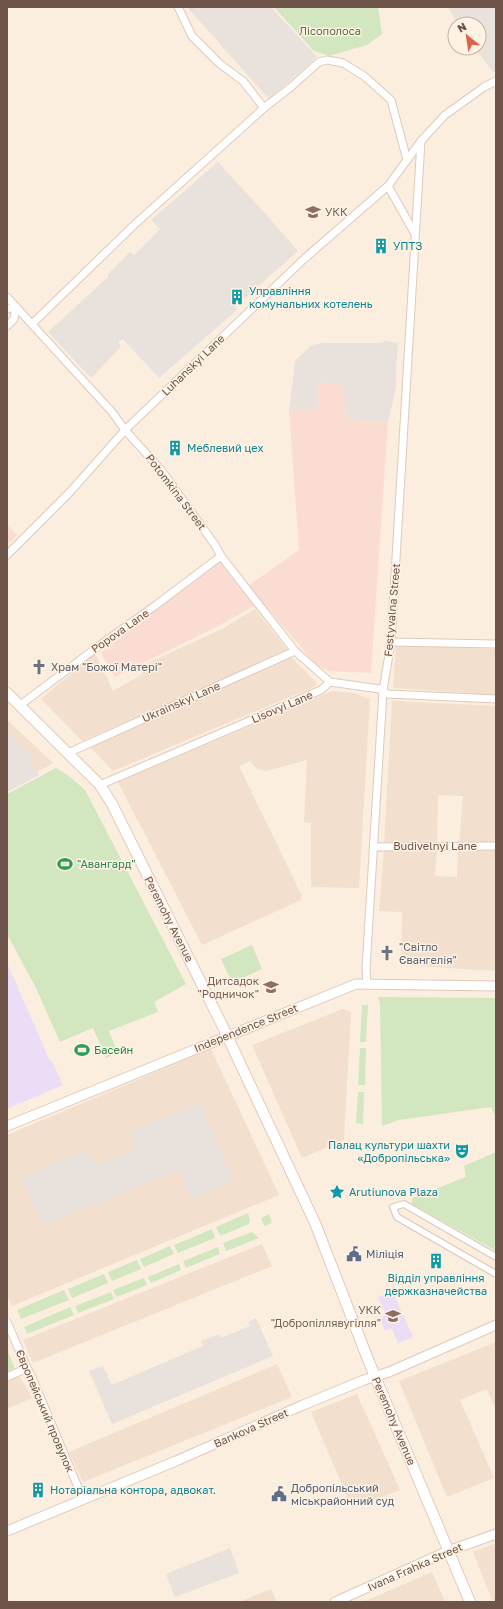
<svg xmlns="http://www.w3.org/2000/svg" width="503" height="1609" font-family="'Golos Text',sans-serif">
	<rect width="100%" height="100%" fill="#fbeedf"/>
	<g fill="#f2dfce">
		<path d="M255 609 287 650 247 669 82 741 41 699 95 653 113 691 143 674 139 667 224 628Z"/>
		<path d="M396 645 496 649V695L393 688Z"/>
		<path d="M291 657 316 682V686L113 771 89 746Z"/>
		<path d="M332 691 354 693 370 699 359 888 311 887V823L304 822 307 760 266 771 257 769 250 761 239 766 302 896 301 900 202 945 118 782Z"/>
		<path d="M392 701 496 706V842H459L463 796 438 795 437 843 384 844Z"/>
		<path d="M7 720 53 763 7 789Z"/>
		<path d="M458 848 496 849V971L401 965 402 912 379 911 384 850 437 851 435 876 457 877Z"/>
		<path d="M343 1009 351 1012 344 1140 302 1158 252 1045Z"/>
		<path d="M211 1049 279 1195 12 1306 7 1296V1135Z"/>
		<path d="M262 1244 272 1266 33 1363 23 1340Z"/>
		<path d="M496 1342V1411L487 1389 460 1400 494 1478 447 1497 399 1381Z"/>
		<path d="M277 1364 292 1397 83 1482 69 1452Z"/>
		<path d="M19 1375 32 1398 7 1409V1380Z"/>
		<path d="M357 1394 400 1490 352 1508 311 1412Z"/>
		<path d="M496 1543V1602H493L473 1552Z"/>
		<path d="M432 1572 445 1602H363Z"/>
		<path d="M271 1589 277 1602H239Z"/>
	</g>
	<g fill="#fbdcd3">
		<path d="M316 383 344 385 346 417 358 421 388 422 371 673 330 671 317 666 264 604 252 607 218 626 115 677 101 653 219 560 242 590 299 550 289 410 319 408Z"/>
		<path d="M7 525 17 535 7 545Z"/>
	</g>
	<g fill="#e9e1db">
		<path d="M187 7H271L317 57 269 99Z"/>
		<path d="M448 7H496V72H493L475 48H479V24H458Z"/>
		<path d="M218 162 263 211 298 251 235 307 237 310 159 378 123 339 118 342 121 347 91 378 48 332 108 277V274L130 252 134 255 160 229 151 220Z"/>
		<path d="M385 341 398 343 396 367V388L388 422 358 421 346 417 343 385 316 383 319 408 289 410 295 361 312 345 324 343H380Z"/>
		<path d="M7 731 34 760 31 764 37 770 39 775 7 792Z"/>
		<path d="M201 1103 233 1181 191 1199 179 1170 42 1226 21 1177 86 1150 96 1165 136 1150 129 1132Z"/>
		<path d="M256 1318 273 1356 112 1424 89 1371 103 1366 112 1385 203 1346 201 1341 219 1334 221 1338 250 1326 248 1322Z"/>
		<path d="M230 1548 239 1573 175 1597 166 1574Z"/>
	</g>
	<g fill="#ebddf6">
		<path d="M7 963 50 1061H52L63 1085 7 1109Z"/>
		<path d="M392 1291 413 1337 398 1343 392 1328 385 1331 380 1318 386 1315 378 1297Z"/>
	</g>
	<g fill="#d2e7bf">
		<path d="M274 7H378L382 34 367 45 329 56 314 51Z"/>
		<path d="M56 768 69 776 85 790 186 984 154 1002 158 1012 109 1031 118 1053 106 1058 93 1028 60 1042 36 988 7 934V794Z"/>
		<path d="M252 945 262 969 232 983 221 959Z"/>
		<path d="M378 997 496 998V1118L491 1107 399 1120 382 1126 380 1004Z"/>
		<path d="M362 1005H368L366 1042H360Z"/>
		<path d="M360 1048H366L365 1085H358Z"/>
		<path d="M358 1092H364L363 1124 356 1123Z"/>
		<path d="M496 1152V1251L412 1204V1198L466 1177 464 1166Z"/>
		<path d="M248 1213 250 1220 249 1224 220 1236 216 1227Z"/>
		<path d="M269 1214 272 1223 264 1226 261 1218Z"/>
		<path d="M212 1229 215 1238 178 1253 174 1245Z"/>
		<path d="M252 1232 259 1238 226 1251 223 1243Z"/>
		<path d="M170 1246 174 1254 144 1267 140 1259Z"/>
		<path d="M218 1247 220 1254 186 1268 183 1261Z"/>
		<path d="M137 1260 141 1269 112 1281 108 1272Z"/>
		<path d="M179 1264 181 1270 151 1283 148 1277Z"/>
		<path d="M104 1274 108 1283 72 1298 68 1289Z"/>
		<path d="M144 1278 147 1285 117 1297 113 1290Z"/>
		<path d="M64 1290 69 1300 21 1319 17 1310Z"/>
		<path d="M111 1292 114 1299 78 1313 75 1306Z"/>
		<path d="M70 1307 74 1315 27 1334 24 1327Z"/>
		<path d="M7 1349 15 1369 7 1372Z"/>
	</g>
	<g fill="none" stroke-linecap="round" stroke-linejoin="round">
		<g stroke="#decabc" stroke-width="8">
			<path id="pedestrian" d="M496 1257 404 1204 393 1207 397 1217 496 1274"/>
		</g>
		<g stroke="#decabc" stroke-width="9">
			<g id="minor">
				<path d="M178 7 192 36 220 64 243 81 264 108"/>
				<path d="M388 186 415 234"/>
				<path d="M7 297 112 412 125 430 162 471 215 545 221 556 295 651 330 682"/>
				<path d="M7 309 16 307"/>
				<path d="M32 324 134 225 264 108 291 87 319 62 327 60 343 63 364 76 391 100 407 160"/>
				<path d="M7 326 14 319 16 307"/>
				<path d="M7 555 70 492 125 430 304 259 388 186 421 141 445 115 484 87 496 81"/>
				<path d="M391 642 496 644"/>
				<path d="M19 706 100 645 156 605 221 556"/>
				<path d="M68 753 295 651"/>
				<path d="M100 785 321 690 330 682 380 689 388 694 496 699"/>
				<path d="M375 847 496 846"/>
				<path d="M367 984 366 969 383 691 391 642 421 141"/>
				<path d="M7 1322 27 1368 31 1375 83 1499"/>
				<path d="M7 1377 27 1368"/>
			</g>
		</g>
		<g stroke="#decabc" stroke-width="11">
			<g id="tertiary">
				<path d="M7 1126 356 984 496 986"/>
				<path d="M7 1531 176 1461 303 1405 364 1380 389 1372 496 1325"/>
				<path d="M335 1602 448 1551 496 1534"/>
			</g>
		</g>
		<g stroke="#e2cabb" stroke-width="12">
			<path id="secondary" d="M7 693 100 785 112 804 223 1027 315 1223 369 1362 470 1602"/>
		</g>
		<use href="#pedestrian" stroke="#fff" stroke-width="5.5"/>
		<use href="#minor" stroke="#fff" stroke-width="7"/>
		<use href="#tertiary" stroke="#fff" stroke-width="9"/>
		<use href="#secondary" stroke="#fff" stroke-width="10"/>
	</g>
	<defs>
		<g id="university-bare" transform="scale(1.2)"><path d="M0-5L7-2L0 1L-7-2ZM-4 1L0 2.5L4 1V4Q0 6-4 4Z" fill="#8d6e63" stroke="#fef2e5" stroke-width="2.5" paint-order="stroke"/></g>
		<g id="building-bare" transform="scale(1.2)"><path d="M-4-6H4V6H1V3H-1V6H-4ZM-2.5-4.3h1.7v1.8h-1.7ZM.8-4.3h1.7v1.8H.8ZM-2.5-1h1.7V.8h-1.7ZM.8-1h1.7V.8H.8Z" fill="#0f9aa8" stroke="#fef2e5" stroke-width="2.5" paint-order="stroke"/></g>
		<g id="church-bare" transform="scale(1.2)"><path d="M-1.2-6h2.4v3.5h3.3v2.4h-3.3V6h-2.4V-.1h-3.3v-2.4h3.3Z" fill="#6b7280" stroke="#fef2e5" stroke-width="2.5" paint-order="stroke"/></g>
		<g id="stadium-bare" transform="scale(1.2)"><path d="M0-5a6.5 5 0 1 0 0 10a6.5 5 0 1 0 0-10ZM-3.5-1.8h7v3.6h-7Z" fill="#2e9e5b" stroke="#fef2e5" stroke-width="2.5" paint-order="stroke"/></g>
		<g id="school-bare" transform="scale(1.2)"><path d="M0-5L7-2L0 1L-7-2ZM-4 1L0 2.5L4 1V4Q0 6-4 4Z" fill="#8d6e63" stroke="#fef2e5" stroke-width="2.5" paint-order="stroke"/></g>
		<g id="theatre-bare" transform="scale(1.2)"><path d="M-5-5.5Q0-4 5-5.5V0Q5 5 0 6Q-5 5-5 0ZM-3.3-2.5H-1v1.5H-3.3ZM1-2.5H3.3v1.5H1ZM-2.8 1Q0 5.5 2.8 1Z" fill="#0f9aa8" stroke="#fef2e5" stroke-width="2.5" paint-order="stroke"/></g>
		<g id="sight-bare" transform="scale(1.2)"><path d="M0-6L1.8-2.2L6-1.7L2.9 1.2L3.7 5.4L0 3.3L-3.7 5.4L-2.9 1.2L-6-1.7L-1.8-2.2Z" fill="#0f9aa8" stroke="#fef2e5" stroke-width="2.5" paint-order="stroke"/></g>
		<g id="civic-bare" transform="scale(1.2)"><path d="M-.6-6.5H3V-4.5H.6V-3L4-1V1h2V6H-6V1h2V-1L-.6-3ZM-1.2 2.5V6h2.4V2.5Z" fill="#5c6f8a" stroke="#fef2e5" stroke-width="2.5" paint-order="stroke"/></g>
	</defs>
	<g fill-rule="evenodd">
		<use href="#university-bare" x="313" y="212"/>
		<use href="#building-bare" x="381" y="246"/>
		<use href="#building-bare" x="237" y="297"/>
		<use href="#building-bare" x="175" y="448"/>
		<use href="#church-bare" x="39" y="667"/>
		<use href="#stadium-bare" x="65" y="864"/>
		<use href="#church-bare" x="387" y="953"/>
		<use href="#school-bare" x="271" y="987"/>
		<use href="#stadium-bare" x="82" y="1050"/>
		<use href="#theatre-bare" x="462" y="1151"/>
		<use href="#sight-bare" x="337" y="1192"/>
		<use href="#civic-bare" x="354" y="1254"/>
		<use href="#building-bare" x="436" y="1261"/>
		<use href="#university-bare" x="393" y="1316"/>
		<use href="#building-bare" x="38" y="1490"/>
		<use href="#civic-bare" x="279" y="1494"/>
	</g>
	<g text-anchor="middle" stroke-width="3" stroke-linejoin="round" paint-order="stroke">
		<g font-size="11" fill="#547542" stroke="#fef2e5">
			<text x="330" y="35">Лісополоса</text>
		</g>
		<g font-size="11" fill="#785e54" stroke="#fef2e5" text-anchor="end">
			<text x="325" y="216" text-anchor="start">УКК</text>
			<text x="259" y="985">Дитсадок<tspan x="259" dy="13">"Родничок"</tspan></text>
			<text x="381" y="1314">УКК<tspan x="381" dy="13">"Добропіллявугілля"</tspan></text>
		</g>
		<g font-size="11" fill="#0d838f" stroke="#fef2e5" text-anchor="start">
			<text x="393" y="250">УПТЗ</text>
			<text x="249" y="295">Управління<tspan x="249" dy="13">комунальних котелень</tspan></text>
			<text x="187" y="452">Меблевий цех</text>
			<text x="450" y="1149" text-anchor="end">Палац культури шахти<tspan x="450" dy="13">«Добропільська»</tspan></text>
			<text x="349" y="1196">Arutiunova Plaza</text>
			<text x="436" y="1282" text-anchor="middle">Відділ управління<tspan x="436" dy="13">держказначейства</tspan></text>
			<text x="50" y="1494">Нотаріальна контора, адвокат.</text>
		</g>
		<g font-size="11" fill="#6f5449" stroke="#fef2e5">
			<text transform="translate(193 365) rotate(-44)" y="4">Luhanskyi Lane</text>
			<text transform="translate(176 492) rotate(53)" y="4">Potomkina Street</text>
			<text transform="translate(392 610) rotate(-85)" y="4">Festyvalna Street</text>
			<text transform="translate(120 631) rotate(-35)" y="4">Popova Lane</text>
			<text transform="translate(181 702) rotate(-24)" y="4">Ukrainskyi Lane</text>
			<text transform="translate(282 707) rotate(-23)" y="4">Lisovyi Lane</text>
			<text x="435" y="850">Budivelnyi Lane</text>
			<text transform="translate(169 919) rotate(63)" y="4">Peremohy Avenue</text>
			<text transform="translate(246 1028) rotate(-22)" y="4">Independence Street</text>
			<text transform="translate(45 1411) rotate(67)" y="4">Європейський провулок</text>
			<text transform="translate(394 1421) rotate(67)" y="4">Peremohy Avenue</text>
			<text transform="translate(251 1428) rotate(-24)" y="4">Bankova Street</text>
			<text transform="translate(415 1567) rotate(-24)" y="4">Ivana Frahka Street</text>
		</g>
		<g font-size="11" fill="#5b616d" stroke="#fef2e5" text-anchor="start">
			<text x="51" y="671">Храм "Божої Матері"</text>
			<text x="399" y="951">"Світло<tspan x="399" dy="13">Євангелія"</tspan></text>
		</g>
		<g font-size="11" fill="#27864d" stroke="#fef2e5" text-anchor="start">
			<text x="77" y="868">"Авангард"</text>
			<text x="94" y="1054">Басейн</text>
		</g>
		<g font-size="11" fill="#4e5e75" stroke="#fef2e5" text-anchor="start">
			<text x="366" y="1258">Міліція</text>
			<text x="291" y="1492">Добропільський<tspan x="291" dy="13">міськрайонний суд</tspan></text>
		</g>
	</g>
	<rect width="503" height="1609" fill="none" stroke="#6f5449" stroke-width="16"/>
	<g transform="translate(467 36) rotate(330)"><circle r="19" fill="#fef2e5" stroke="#c5b3a7"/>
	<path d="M0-3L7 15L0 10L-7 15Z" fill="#e06149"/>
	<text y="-6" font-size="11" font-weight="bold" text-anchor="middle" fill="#6f5449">N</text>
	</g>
</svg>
